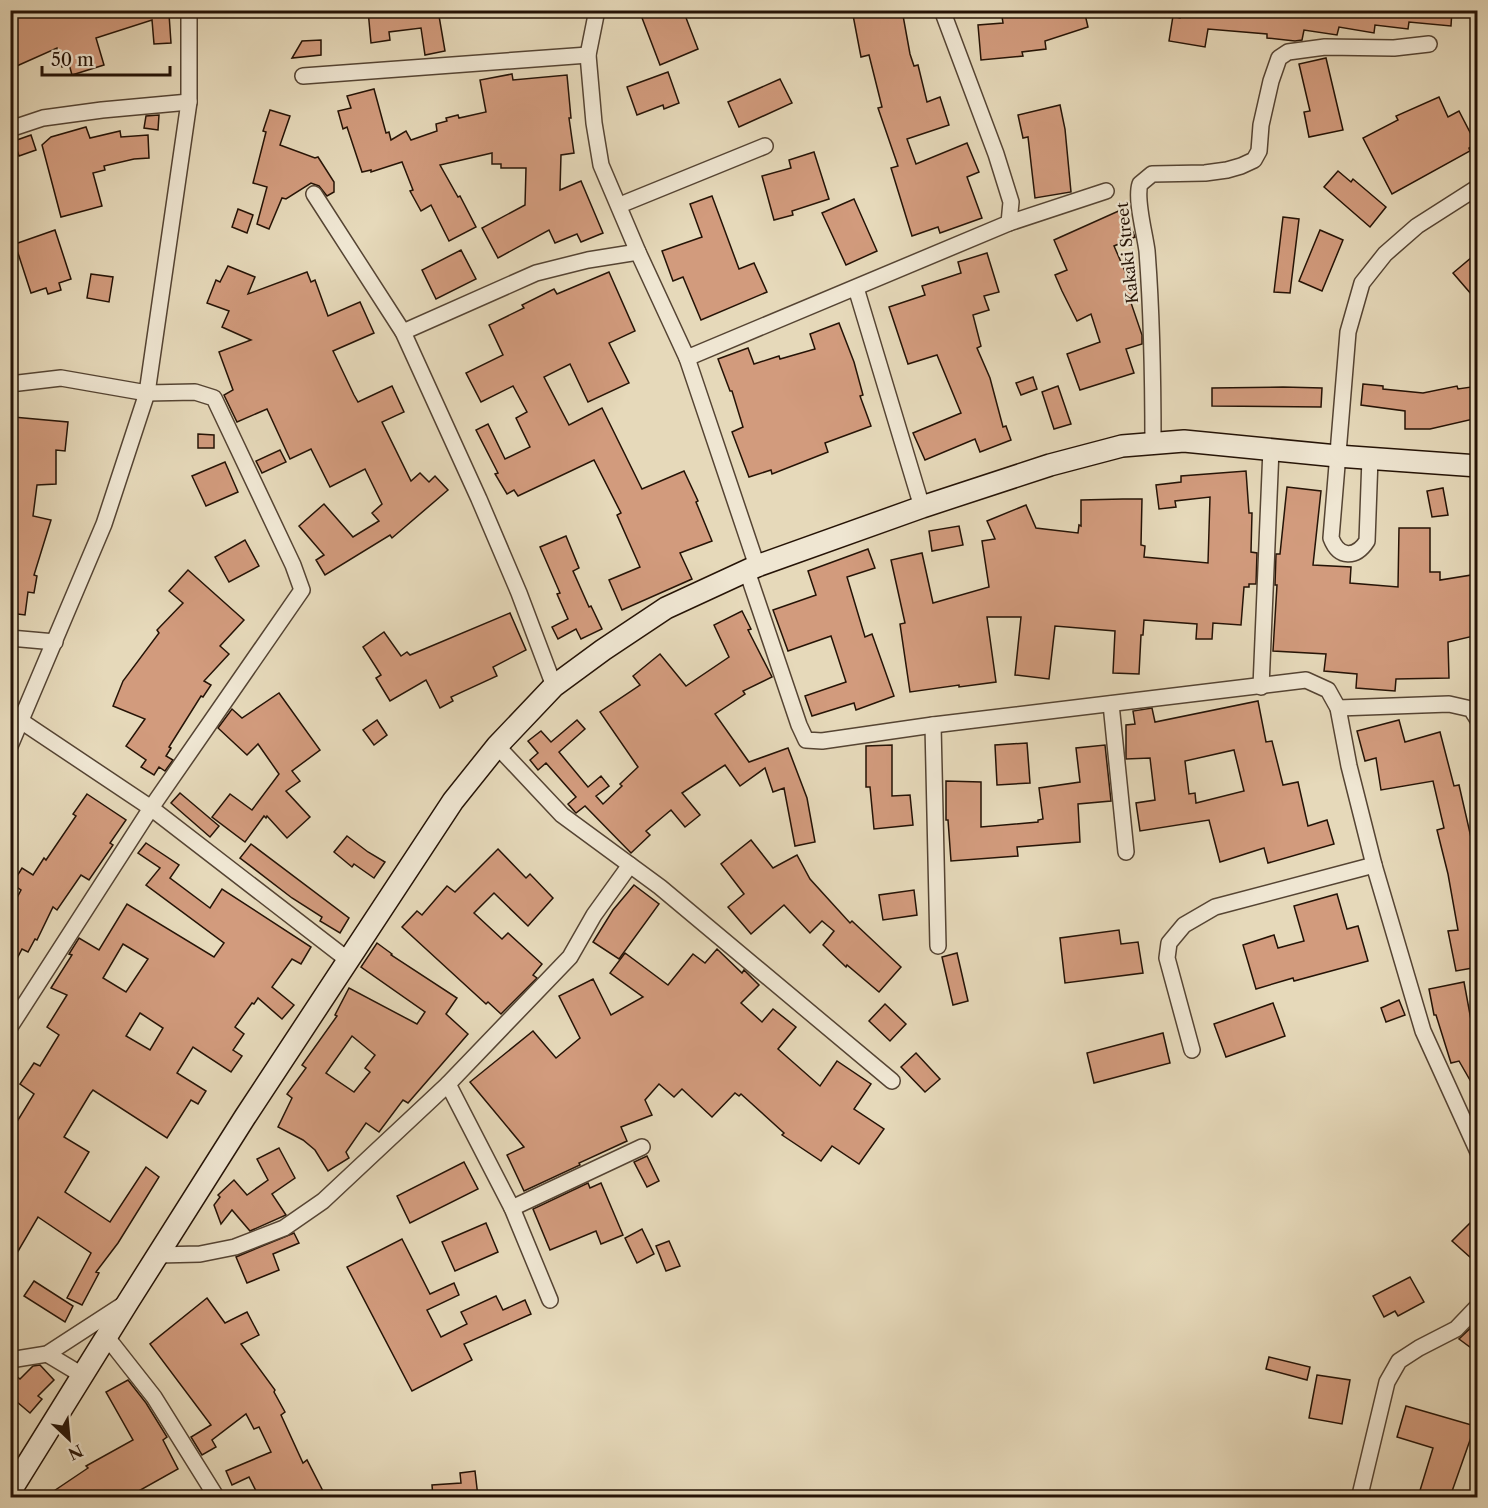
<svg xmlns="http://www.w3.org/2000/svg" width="1488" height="1508" font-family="'Libre Caslon Text',serif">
	<rect width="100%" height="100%" fill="#e6d9ba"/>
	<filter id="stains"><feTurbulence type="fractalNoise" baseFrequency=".00333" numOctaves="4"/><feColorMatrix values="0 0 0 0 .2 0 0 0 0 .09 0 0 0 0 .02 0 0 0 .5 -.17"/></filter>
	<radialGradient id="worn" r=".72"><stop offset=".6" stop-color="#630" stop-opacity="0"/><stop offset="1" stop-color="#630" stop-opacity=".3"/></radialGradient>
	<g fill="#d29b7d" stroke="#251306" stroke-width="1.5" fill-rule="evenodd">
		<path d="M27 10 31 17 53 10H172V13L169 14 171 43 154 44 152 20 96 38 104 65 72 75 69 64 62 67 57 48 10 69V18Z"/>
		<path d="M368 10H438L445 51 425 55 421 28 389 32 390 40 371 43Z"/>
		<path d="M639 10H683L698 49 660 65Z"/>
		<path d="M852 10H902L910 54 914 66 918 65 927 102 940 97 949 125 907 139 916 164 967 143 979 172 967 177 982 218 940 233 938 227 912 236 891 168 898 166 878 108 882 107 869 55 861 57Z"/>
		<path d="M1001 10H1084L1088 27 1045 41 1046 49 1022 52 1023 56 981 60 978 25 1003 23Z"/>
		<path d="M1182 10H1452L1451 26 1409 22 1408 29 1375 25 1374 33 1339 27 1337 35 1304 30 1302 40 1295 41 1267 38V34L1208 29 1205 47 1169 41 1173 16 1180 18Z"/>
		<path d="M321 40V55L292 58 302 41Z"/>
		<path d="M1326 58 1343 130 1309 137 1304 112 1310 111 1299 64Z"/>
		<path d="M668 72 679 103 664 109 663 105 637 115 627 87Z"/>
		<path d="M512 74 513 80 567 75 571 118H569L574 153 561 155 560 190 581 181 603 233 581 242 577 234 555 243 549 230 498 258 482 228 525 205 526 168H501V164H492V153L440 165 458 197 460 196 476 227 449 241 431 205 421 211 410 191 413 190 402 162 371 172V170L362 172 347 127 343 129 338 111 351 108 347 96 374 89 386 133 389 132 391 140 406 131 411 140 437 131 436 124 447 121 446 118 458 115 459 118 486 112 480 80Z"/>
		<path d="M780 79 792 103 739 127 728 102Z"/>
		<path d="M1439 97 1448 117 1459 111 1476 144 1469 148 1470 151 1392 194 1363 138 1398 120 1396 116Z"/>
		<path d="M1060 105 1065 129 1071 192 1035 198 1028 137 1023 138 1018 115Z"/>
		<path d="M270 110 290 116 280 145 315 158 318 157 334 182V192L327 196 319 186 311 183 286 199 282 198 269 229 257 224 267 187 253 183 266 132 263 131Z"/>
		<path d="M159 115 158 130 144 128 146 116Z"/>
		<path d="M86 127 90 138 120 131 121 137 148 135 149 158 134 159 104 166 105 170 93 173 102 206 61 217 42 145 51 137Z"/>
		<path d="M31 135 36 150 19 156 14 141Z"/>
		<path d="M814 152 829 199 792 211 793 215 774 220 762 176 791 168 789 160Z"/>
		<path d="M1338 171 1351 182 1353 179 1386 207 1370 227 1324 187Z"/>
		<path d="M712 196 739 269 754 263 767 292 701 320 683 277 673 281 662 251 702 237 690 204Z"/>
		<path d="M854 199 877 251 846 265 822 213Z"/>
		<path d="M238 209 253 215 247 233 232 227Z"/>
		<path d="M1123 209 1135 237 1114 246 1135 294 1129 297 1142 335V344L1126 349 1134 373 1080 390 1067 354 1100 342 1091 314 1077 321 1062 291 1055 275 1067 270 1054 240Z"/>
		<path d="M1283 217 1299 219 1290 293 1274 292Z"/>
		<path d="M55 230 71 279 59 283 61 290 48 294 46 288 31 293 15 244Z"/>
		<path d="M1320 230 1343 240 1322 291 1299 281Z"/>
		<path d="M461 250 476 279 436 299 422 270Z"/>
		<path d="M1478 252V302L1453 273Z"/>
		<path d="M987 253 999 292 984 296 989 310 973 315 981 346 977 348 990 378 1003 427 1006 426 1011 440 980 452 975 439 925 460 913 433 961 413 937 355 908 364 889 307 925 295 922 286 961 273 958 262Z"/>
		<path d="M228 266 255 277 248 294 307 272 311 282 315 280 328 316 360 302 374 333 333 351 354 395 358 402 392 386 404 412 382 422 411 481 420 473 429 482 435 476 448 490 392 538 390 535 325 575 316 560 324 555 299 526 324 504 353 537 379 521 372 513 382 504 365 469 330 487 311 449 290 459 267 409 237 422 224 395 233 390 219 352 251 340 222 327 229 311 207 303 216 280 220 282Z"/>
		<path d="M609 272 635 331 609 343 629 383 588 402 570 364 544 377 569 425 602 408 642 489 684 471 698 501 696 502 712 541 680 553 692 579 622 610 609 580 640 567 617 515 621 513 594 460 518 496 514 490 507 494 495 474 498 473 476 430 488 424 505 459 530 447 516 418 527 412 513 386 481 402 466 373 503 355 489 325 524 308 522 305 554 289 557 294Z"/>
		<path d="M91 274 113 277 109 302 87 298Z"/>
		<path d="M839 323 854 362 863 395 860 396 871 426 825 443 828 452 772 474 771 470 749 477 732 432 743 427 732 391H730L718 359 748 348 754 364 779 356 780 359 815 349 810 334Z"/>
		<path d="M1033 377 1037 389 1021 395 1016 383Z"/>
		<path d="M1363 384 1383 386V389L1423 393 1457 386 1458 389 1478 386V418L1430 429H1405V411L1361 405Z"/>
		<path d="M1058 386 1071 424 1054 429 1042 392Z"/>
		<path d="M1283 387 1322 388 1321 407 1212 406V388Z"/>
		<path d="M13 417 68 422 65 451 56 450V484L37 485 33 516 51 520 34 575 37 576 34 593 28 592 25 615 10 613V488L16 489 15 446H10Z"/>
		<path d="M198 434 214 435V448H198Z"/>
		<path d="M280 450 286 462 262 473 256 461Z"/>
		<path d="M225 462 238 492 206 506 192 476Z"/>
		<path d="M1246 471 1249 513H1252L1251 552 1257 553 1256 584H1249V587H1244L1241 625 1213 623 1212 639H1196L1197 624 1144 620 1143 635H1141L1139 674 1113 673 1115 631 1055 626 1049 679 1015 675 1021 617H987L996 682 959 687V685L910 692 900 624 905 623 891 560 922 553 933 603 989 587 982 541 995 539 987 521 1026 505 1036 528 1078 533 1079 525 1081 526V500L1123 499H1142L1141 545 1145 546 1144 557 1208 563 1210 497 1175 501 1176 507 1159 509 1156 485 1181 482V476Z"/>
		<path d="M1287 487 1321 491 1313 565 1351 567 1350 583 1398 587 1399 528H1430V572H1440V580L1478 574V635L1448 642 1449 678 1396 679 1395 691 1356 688 1357 674 1324 671 1326 654 1273 651 1277 585H1275L1276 554H1280Z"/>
		<path d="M1443 488 1448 515 1432 517 1427 491Z"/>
		<path d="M959 526 963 545 932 551 929 531Z"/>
		<path d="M566 536 579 568 573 571 589 607 591 606 602 629 581 639 576 629 558 639 552 627 568 619 557 594 560 593 540 547Z"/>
		<path d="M245 540 259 566 229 582 215 557Z"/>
		<path d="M868 549 875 568 847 577 865 637 872 634 894 696 856 710 854 703 812 716 805 696 846 682 831 636 788 651 773 610 816 595 808 571Z"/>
		<path d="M188 570 244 620 220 646 229 654 204 681 211 685 203 697 201 696 169 747 171 748 166 756 173 760 165 771 159 767 154 775 141 767 146 760 126 746 145 719 113 706 123 681 159 633 157 630 183 603 169 591Z"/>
		<path d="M742 611 751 629 748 630 772 677 743 691 745 694 715 714 749 762 788 748 807 798 815 842 795 846 784 788 773 792 765 768 740 786 725 765 682 793 700 815 685 827 671 810 646 831 650 835 631 853 585 806 576 813 575 812 568 804 576 797 546 763 538 770 530 760 538 753 528 741 541 731 551 742 577 720 585 729 559 752 588 787 601 776 609 786 596 796 603 804 622 786 620 784 638 767 600 712 640 685 633 676 660 654 686 686 729 657 714 625Z"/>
		<path d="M510 613 526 650 493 667 497 676 451 697 453 701 440 708 426 680 390 701 376 678 381 675 363 647 384 632 401 656 407 652 410 655Z"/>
		<path d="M279 693 320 750 292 771 300 781 286 791 310 817 287 838 267 816 266 818 264 816 245 842 212 817 230 794 252 810 279 774 258 744 247 755 218 728 232 709 242 718Z"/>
		<path d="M1258 701 1266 742 1272 741 1283 785 1298 782 1308 826 1327 820 1334 844 1268 863 1264 848 1220 862 1209 820 1140 831 1136 803 1155 800 1150 758 1126 759V725L1135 724 1133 711 1152 708 1155 722ZM1234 750 1244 791 1196 803 1195 793 1189 794 1185 761Z"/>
		<path d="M377 720 387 735 374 745 363 730Z"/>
		<path d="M1399 720 1405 742 1440 732 1454 786 1459 785 1478 868V967L1456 971 1448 931 1458 930 1448 874 1437 830 1444 828 1433 781 1381 790 1376 758 1365 761 1357 731Z"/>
		<path d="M1027 743 1030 783 997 785 995 745Z"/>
		<path d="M892 745V796L910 795 913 825 874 829 870 787H866V746Z"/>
		<path d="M1105 745 1111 801 1078 804 1080 842 1017 847 1018 856 951 861 948 820H946V781L981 782V827L1038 822V820L1043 819 1039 788 1080 782 1076 748Z"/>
		<path d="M180 793 219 826 210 837 171 803Z"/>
		<path d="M87 794 126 820 110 843 113 845 89 880 81 875 57 910 53 907 37 940 35 939 28 952 22 949 10 972V911L21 890 12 884 22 868 33 875 44 858 46 860 76 816 73 814Z"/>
		<path d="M347 836 368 852 385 862 374 878 354 864 352 867 334 852Z"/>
		<path d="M751 840 773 868 797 855 810 879 850 923 852 921 901 967 879 992 847 965 846 967 823 945 834 931 822 921 810 933 784 905 751 934 728 907 744 894 721 864Z"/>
		<path d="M146 843 179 865 170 878 210 908 222 889 311 947 301 964 292 959 272 987 294 1005 282 1019 258 998 254 1004 252 1003 235 1027 244 1034 233 1050 242 1056 231 1072 193 1047 177 1073 206 1091 198 1104 191 1100 167 1138 93 1090 90 1094 64 1137 89 1152 65 1192 110 1222 146 1167 159 1177 118 1243 96 1272 99 1273 82 1305 67 1298 91 1253 38 1217 10 1265V1133L34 1094 20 1084 34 1063 40 1066 59 1035 47 1027 67 995 51 988 72 955 69 954 79 938 99 950 127 904 214 957 224 943 146 885 160 868 138 853ZM123 944 148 959 126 992 103 978ZM140 1013 163 1028 150 1050 126 1036Z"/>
		<path d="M251 844 349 918 340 933 320 921 322 917 292 898 240 858Z"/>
		<path d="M498 849 526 878 530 874 553 898 528 926 494 893 474 913 502 939 508 933 542 964 533 975 537 978 501 1014 488 1002 486 1004 402 927 417 911 422 915 447 886 455 892Z"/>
		<path d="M634 885 659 904 619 959 593 942 613 910Z"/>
		<path d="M914 890 917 915 883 920 879 895Z"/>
		<path d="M1337 894 1347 929 1358 926 1368 961 1294 981 1293 978 1256 989 1243 945 1274 935 1278 948 1304 941 1294 906Z"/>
		<path d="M1119 930 1121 944 1138 942 1143 973 1065 983 1060 938Z"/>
		<path d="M377 943 392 954 391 955 457 998 446 1014 468 1034 408 1103 403 1100 379 1132 366 1123 346 1152 349 1158 328 1171 315 1150 303 1140 278 1127 292 1098 287 1094 306 1068 302 1065 337 1016 335 1015 349 988 417 1024 425 1012 361 967ZM352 1036 375 1055 365 1068 370 1072 354 1092 326 1073Z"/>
		<path d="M717 949 742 973 744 970 759 985 741 1003 762 1022 773 1009 796 1027 778 1049 820 1086 837 1061 871 1084 854 1109 884 1129 859 1164 832 1146 821 1161 782 1135 784 1133 741 1094 739 1096 735 1093 712 1117 682 1089 674 1097 659 1084 645 1100 652 1115 621 1127 627 1141 579 1163 580 1165 524 1191 507 1155 524 1147 470 1082 533 1031 556 1058 580 1038 559 996 593 979 611 1015 643 997 610 973 625 953 668 985 693 954 705 963Z"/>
		<path d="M957 953 968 1001 953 1005 942 957Z"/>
		<path d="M1464 982 1471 1020 1478 1017V1094L1459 1061 1451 1063 1436 1015H1434L1429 989Z"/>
		<path d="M1399 1000 1405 1015 1386 1022 1381 1008Z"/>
		<path d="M1273 1003 1285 1036 1226 1057 1214 1024Z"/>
		<path d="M885 1004 906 1024 890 1041 869 1021Z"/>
		<path d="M1163 1033 1170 1063 1094 1083 1087 1053Z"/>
		<path d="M916 1053 940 1079 925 1092 901 1067Z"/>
		<path d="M279 1148 295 1178 272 1194 286 1215 250 1231 232 1210 221 1224 214 1205 220 1197 218 1195 234 1180 247 1195 268 1180 257 1159Z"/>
		<path d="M647 1156 659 1181 647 1187 634 1162Z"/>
		<path d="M464 1162 478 1189 410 1223 397 1196Z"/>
		<path d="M588 1183 590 1188 601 1183 623 1235 601 1244 596 1231 550 1250 533 1209Z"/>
		<path d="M1478 1215V1252L1471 1258 1452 1241Z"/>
		<path d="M486 1223 498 1252 455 1271 442 1242Z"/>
		<path d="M642 1229 654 1254 637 1263 625 1238Z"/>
		<path d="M294 1233 299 1243 273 1254 279 1270 247 1283 236 1257Z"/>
		<path d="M402 1239 430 1294 454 1283 459 1295 427 1310 441 1337 467 1324 461 1312 496 1296 503 1310 525 1300 531 1314 464 1344 472 1360 412 1391 347 1267Z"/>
		<path d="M669 1241 680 1266 666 1271 656 1246Z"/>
		<path d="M1410 1277 1424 1302 1398 1316 1395 1311 1384 1317 1373 1296Z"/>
		<path d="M34 1281 73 1306 65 1322 24 1296Z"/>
		<path d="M207 1298 225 1323 247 1312 259 1335 241 1344 275 1390 274 1392 285 1412 281 1415 303 1463 307 1460 326 1497H259L249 1477 232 1485 226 1471 271 1452 259 1427 254 1429 246 1414 212 1440 216 1447 202 1455 191 1437 211 1425 150 1344Z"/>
		<path d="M1478 1321V1353L1459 1339Z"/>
		<path d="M1269 1357 1310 1367 1307 1380 1266 1369Z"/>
		<path d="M40 1365 54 1380 38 1396 42 1399 30 1413 10 1396V1371L20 1379 33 1366Z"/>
		<path d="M1317 1375 1350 1380 1342 1424 1309 1418Z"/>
		<path d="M128 1380 146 1403 167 1437 163 1440 178 1469 128 1497H45L88 1468 86 1466 133 1440 106 1392Z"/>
		<path d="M1406 1406 1475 1426 1450 1497H1418L1433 1448 1397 1437Z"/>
		<path d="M475 1471 478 1497H433L432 1485 461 1483 460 1473Z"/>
	</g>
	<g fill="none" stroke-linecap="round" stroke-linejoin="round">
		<g stroke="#543" stroke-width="18">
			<g id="street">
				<path d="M597 10 588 55 594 123 601 165 638 252 687 358 757 566"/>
				<path d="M303 76 588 55"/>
				<path d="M10 129 43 118 102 110 189 102"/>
				<path d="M314 194 403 332 479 499 519 593 554 686"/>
				<path d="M620 205 765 146"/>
				<path d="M1009 223 1106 191"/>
				<path d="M856 288 922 507"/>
				<path d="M403 332 536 273 588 260 638 252"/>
				<path d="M687 358 1009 223 1011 202 996 154 942 10"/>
				<path d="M10 384 61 378 147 393 195 392 214 398 293 565 302 590 151 808 10 1027"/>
				<path d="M1153 444C1153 379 1152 315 1147 251 1145 234 1135 199 1140 184L1152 174 1205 173 1227 170 1241 166 1254 160 1259 151 1261 125 1271 81 1279 58 1288 52 1325 47 1394 48 1429 44"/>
				<path d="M1370 458 1367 541C1356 558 1339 559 1331 538L1348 332 1362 283 1385 254 1417 226 1478 187"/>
				<path d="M747 571 799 725 806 740 822 741 933 725 1306 680 1328 690 1338 708 1349 766 1374 865 1423 1031 1478 1152"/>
				<path d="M10 638 55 642"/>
				<path d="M1261 687 1271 449"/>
				<path d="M1111 704 1126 852"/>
				<path d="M1338 708 1449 704 1471 709 1478 720"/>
				<path d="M21 721 151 808 348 960"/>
				<path d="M933 725 938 946"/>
				<path d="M10 746 104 524 147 393 189 102V10"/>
				<path d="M497 746 562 815 660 887 892 1081"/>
				<path d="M1192 1050 1167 958 1169 943 1184 925 1215 907 1374 865"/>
				<path d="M448 1084 512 1208 550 1300"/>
				<path d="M512 1208 642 1147"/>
				<path d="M158 1255 200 1254 235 1247 284 1228 323 1201 448 1084 570 957 594 915 630 865"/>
				<path d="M106 1336 154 1397 217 1498"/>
				<path d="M47 1354 82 1375"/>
				<path d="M10 1360 47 1354 124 1304"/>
				<path d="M1360 1495 1387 1382 1399 1361 1419 1348 1456 1329 1478 1306"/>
			</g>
		</g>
		<g stroke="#251306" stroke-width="24">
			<path id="secondary" d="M10 1492 128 1302 245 1117 453 801 497 746 554 686 603 650 666 608 757 566 922 507 1050 465 1122 446 1184 441 1337 456 1478 466"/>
		</g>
		<use href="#street" stroke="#efe6d2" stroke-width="15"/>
		<use href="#secondary" stroke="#efe6d2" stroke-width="21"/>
	</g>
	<g text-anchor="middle" stroke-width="4.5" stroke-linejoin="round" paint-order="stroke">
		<g font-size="16" fill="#251306" stroke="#efe6d2">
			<text transform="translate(1127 253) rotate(-96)" y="6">Kakaki Street</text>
		</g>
	</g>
	<rect width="1488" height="1508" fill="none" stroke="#e6d9ba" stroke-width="36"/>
	<rect x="12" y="12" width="1464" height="1484" fill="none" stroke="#251306" stroke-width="3"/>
	<rect x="18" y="18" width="1452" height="1472" fill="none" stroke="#251306" stroke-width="1.5"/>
	<g transform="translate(69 1439) rotate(154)" stroke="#efe6d2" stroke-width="4.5" paint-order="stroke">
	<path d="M0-4.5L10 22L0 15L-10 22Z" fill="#251306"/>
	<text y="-9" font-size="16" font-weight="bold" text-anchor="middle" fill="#251306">N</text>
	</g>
	<path d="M42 66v9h128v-9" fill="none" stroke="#251306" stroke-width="3"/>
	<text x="51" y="66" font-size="18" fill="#251306" stroke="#efe6d2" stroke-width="4.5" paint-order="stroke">50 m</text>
	<rect width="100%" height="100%" filter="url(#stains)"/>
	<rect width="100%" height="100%" fill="url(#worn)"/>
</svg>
